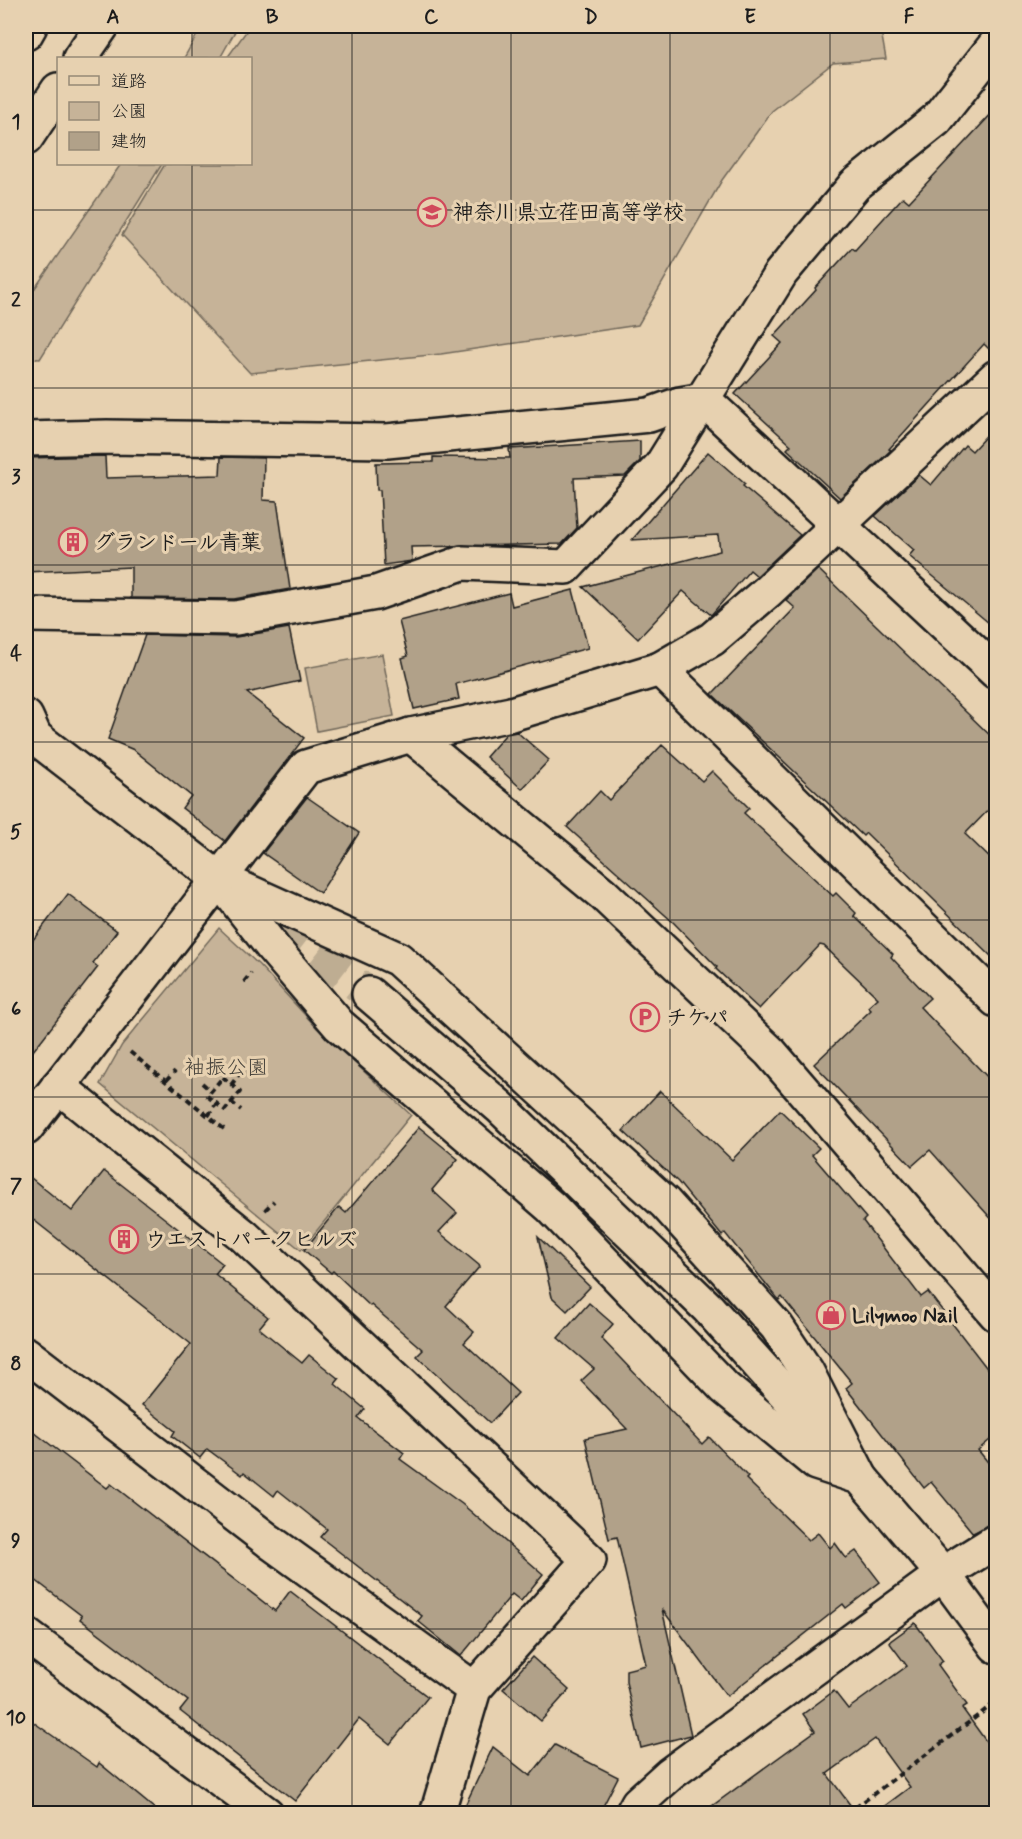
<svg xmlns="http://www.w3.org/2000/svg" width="1022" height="1839" font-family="Mynerve,'Klee One',sans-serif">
	<rect width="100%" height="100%" fill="#e7d1b0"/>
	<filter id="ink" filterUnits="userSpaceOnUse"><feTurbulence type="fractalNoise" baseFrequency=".0167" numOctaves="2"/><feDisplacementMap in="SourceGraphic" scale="12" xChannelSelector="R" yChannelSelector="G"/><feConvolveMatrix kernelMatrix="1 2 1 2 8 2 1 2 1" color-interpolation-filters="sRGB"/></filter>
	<g filter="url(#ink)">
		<g fill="#c6b398" stroke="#71685a" stroke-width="1.5">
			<path d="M202 26H238L220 58H184Z"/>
			<path d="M250 26H874L881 31 886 59 833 63 772 111 722 180 638 325 441 354 250 373 122 235 165 164H250V58H227Z"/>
			<path d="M121 164H162L40 359 26 358V301Z"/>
			<path d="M382 654 394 716 317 731 305 668Z"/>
			<path d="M219 928 259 965 317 1028 411 1115 301 1250 100 1084 122 1045Z"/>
		</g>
		<g fill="#b1a189" stroke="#1c1c1c" stroke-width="1.5">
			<path d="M996 109V356L984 344 889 449 891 450 840 498 787 449 791 445 735 394 782 343 774 336 816 290 815 288 852 248 855 250 903 197 909 202Z"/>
			<path d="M996 425V629L909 556 914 550 875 516 919 475 931 485 965 445 972 451Z"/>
			<path d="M640 441V461L625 476 574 478 577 528 562 544 411 547 412 561 384 565 380 490H377L376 463 433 462V457L510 458 509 449Z"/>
			<path d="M708 452 745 484 743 486 800 535 757 576 750 570 711 615 683 591 638 639 583 587 720 551 718 535 632 540Z"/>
			<path d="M105 456 106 478 220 475 221 457 264 458 263 500 277 501 290 589 234 599 131 598V567L26 572V458Z"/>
			<path d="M818 569 996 741V802L965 834 996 864V961L866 833 863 836 712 694 795 608 786 600Z"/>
			<path d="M573 590 588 648 456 684 459 699 414 709 402 658 408 656 399 621 509 593 512 606Z"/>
			<path d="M289 628 300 681 247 693 304 738 225 841 182 808 191 796 134 750 108 739 145 635 236 637Z"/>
			<path d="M517 732 549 760 522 789 486 757 506 734Z"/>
			<path d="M662 745 702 781 712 771 749 808 744 813 833 896 836 893 856 913 854 916 893 954 891 957 930 998 920 1007 996 1086V1224L930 1150 912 1166 814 1064 871 1010 868 1007 878 998 824 946 820 945 759 1009 716 969 717 967 674 923 567 827 600 791 609 800Z"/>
			<path d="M307 797 359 833 320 893 263 853Z"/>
			<path d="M68 894 117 931 93 963 98 967 26 1060V949Z"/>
			<path d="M660 1091 732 1160 780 1110 819 1148 812 1155 866 1218 863 1221 921 1297 928 1292 996 1380V1435L978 1450 996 1472V1522L973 1533 931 1482 924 1488 846 1388 852 1383 782 1297 779 1300 725 1233 722 1236 678 1182 623 1131Z"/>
			<path d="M419 1127 458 1159 432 1190 457 1213 439 1232 480 1266 446 1306 474 1332 464 1343 518 1393 490 1423 417 1356 423 1350 371 1305 370 1306 333 1271 331 1273 304 1250 339 1207 346 1213Z"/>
			<path d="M104 1171 223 1264 215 1274 268 1317 259 1328 302 1363 309 1355 339 1379 335 1384 365 1409 358 1418 404 1453 400 1459 462 1504 543 1574 521 1601 512 1594 461 1656 418 1621 422 1616 320 1537 327 1529 278 1490 274 1496 244 1472 242 1475 207 1449 200 1458 172 1436 175 1431 142 1405 191 1344 26 1214V1174L72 1211Z"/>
			<path d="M538 1237 590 1287 567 1311 552 1297Z"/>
			<path d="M589 1303 613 1324 601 1338 702 1444 709 1437 748 1477 746 1479 809 1540 818 1533 830 1548 835 1543 846 1558 856 1551 880 1582 846 1608 843 1604 727 1696 662 1609 691 1735 641 1748 626 1682V1670L646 1665 617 1537 609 1539 585 1438 627 1429 581 1381 594 1369 558 1338Z"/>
			<path d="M26 1426 107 1488 111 1484 275 1611 290 1591 428 1697 390 1744 359 1719 295 1801 180 1711 188 1701 80 1619 82 1616 26 1573Z"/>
			<path d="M915 1623 943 1661 938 1665 967 1705 962 1708 996 1755V1814H874L910 1787 875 1739 827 1774 857 1814H701L815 1731 803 1714 834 1691 848 1709 907 1666 889 1642Z"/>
			<path d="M532 1657 569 1690 541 1721 503 1689Z"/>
			<path d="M26 1717 97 1767 99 1763 161 1814H26Z"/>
			<path d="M555 1745 618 1777 599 1814H461L493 1747 530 1776Z"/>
		</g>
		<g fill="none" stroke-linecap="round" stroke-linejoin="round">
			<path stroke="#bead92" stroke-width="33" stroke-dasharray="33 16" stroke-linecap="butt" d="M239 894 369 994"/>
			<g stroke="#1c1c1c" stroke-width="38">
				<g id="minor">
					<path d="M26 33 30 26"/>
					<path d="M80 58 102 26"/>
					<path d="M26 138 58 90"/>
					<path d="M26 439 107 437 387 441 649 415 680 404 704 400 996 672"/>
					<path d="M26 615 236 618 376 593 462 563 566 567 661 466 781 273 855 185 936 120 996 44"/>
					<path d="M660 669 996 1000"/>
					<path d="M26 717 35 737 218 878 398 959 665 1203 777 1327 807 1372 861 1478"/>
					<path d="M411 735 603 894 770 1052 996 1314"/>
					<path d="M220 880 273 948 339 1025 551 1207 725 1388 816 1463 859 1477"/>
					<path d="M369 994 500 1107 708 1308 861 1478 943 1574 996 1646"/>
					<path d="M58 1086 244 1236 589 1560 474 1689 437 1814"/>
					<path d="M26 1128 306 767 411 735 511 714 660 669 712 639 768 591 996 377"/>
					<path d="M26 1354 269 1541 474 1689"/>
					<path d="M26 1635 267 1814"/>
					<path d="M632 1814 638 1803 670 1774 943 1574 996 1541"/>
				</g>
			</g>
			<g stroke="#1c1c1c" stroke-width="4" stroke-dasharray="6 4.5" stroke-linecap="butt">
				<path d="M244 982 251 973"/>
				<path d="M130 1052 224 1129"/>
				<path d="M223 1077 240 1092 225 1110 207 1096Z"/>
				<path d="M166 1081 175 1071"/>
				<path d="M202 1083 211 1091"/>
				<path d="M231 1085 240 1073"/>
				<path d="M231 1102 241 1110"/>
				<path d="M208 1116 217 1103"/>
				<path d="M265 1210 274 1201"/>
				<path d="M847 1814 996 1702"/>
			</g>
			<use href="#minor" stroke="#e7d1b0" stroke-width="33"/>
		</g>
	</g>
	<path fill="none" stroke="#1c1c1c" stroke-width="1.5" stroke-opacity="0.55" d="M192 26V58M352 26V1814M511 26V1814M670 26V1814M830 26V1814M192 164V1814M26 210H996M26 388H996M26 565H996M26 742H996M26 920H996M26 1097H996M26 1274H996M26 1451H996M26 1629H996"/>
	<defs>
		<g id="school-ring" transform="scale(1.5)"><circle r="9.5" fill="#e7d1b0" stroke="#d1495b" stroke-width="1.5"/><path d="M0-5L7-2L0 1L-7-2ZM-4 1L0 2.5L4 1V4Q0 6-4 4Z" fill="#d1495b"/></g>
		<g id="building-ring" transform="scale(1.5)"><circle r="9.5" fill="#e7d1b0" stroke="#d1495b" stroke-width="1.5"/><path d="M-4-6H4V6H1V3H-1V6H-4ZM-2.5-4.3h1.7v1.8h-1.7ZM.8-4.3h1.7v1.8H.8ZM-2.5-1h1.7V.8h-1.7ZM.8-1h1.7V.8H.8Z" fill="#d1495b"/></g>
		<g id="parking-ring" transform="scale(1.5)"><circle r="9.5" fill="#e7d1b0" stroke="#d1495b" stroke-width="1.5"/><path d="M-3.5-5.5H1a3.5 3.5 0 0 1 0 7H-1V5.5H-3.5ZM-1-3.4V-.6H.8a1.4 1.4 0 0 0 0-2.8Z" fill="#d1495b"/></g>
		<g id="shop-ring" transform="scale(1.5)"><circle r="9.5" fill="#e7d1b0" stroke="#d1495b" stroke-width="1.5"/><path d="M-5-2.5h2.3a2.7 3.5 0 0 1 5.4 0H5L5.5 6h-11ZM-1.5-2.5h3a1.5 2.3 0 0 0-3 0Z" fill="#d1495b"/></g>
	</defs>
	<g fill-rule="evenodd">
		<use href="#school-ring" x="432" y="212"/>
		<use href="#building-ring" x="73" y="542"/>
		<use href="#parking-ring" x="645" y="1017"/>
		<use href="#building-ring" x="124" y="1239"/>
		<use href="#shop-ring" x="831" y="1315"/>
	</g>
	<g text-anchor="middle" stroke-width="6" stroke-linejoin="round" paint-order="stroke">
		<g font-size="21" font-weight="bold" fill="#1c1c1c" stroke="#e7d1b0" text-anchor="start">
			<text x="453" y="219">神奈川県立荏田高等学校</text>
			<text x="94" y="549">グランドール青葉</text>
			<text x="666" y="1024">チケパ</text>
			<text x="145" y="1246">ウエストパークヒルズ</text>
			<text x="852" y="1322">Lilymoo Nail</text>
		</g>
		<g font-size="21" fill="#46423b" stroke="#e7d1b0">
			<text x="226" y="1074">袖振公園</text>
		</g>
	</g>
	<rect width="1022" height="1839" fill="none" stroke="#e7d1b0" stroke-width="66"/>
	<rect x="57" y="57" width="195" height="108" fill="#e7d1b0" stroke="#968975" stroke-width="1.5"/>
	<rect x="69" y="76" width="30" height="9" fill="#e7d1b0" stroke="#968975" stroke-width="1.5"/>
	<text x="111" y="87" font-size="18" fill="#1c1c1c">道路</text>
	<rect x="69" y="102" width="30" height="18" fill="#c6b398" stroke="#968975" stroke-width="1.5"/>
	<text x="111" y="117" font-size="18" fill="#1c1c1c">公園</text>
	<rect x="69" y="132" width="30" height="18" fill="#b1a189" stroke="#968975" stroke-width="1.5"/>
	<text x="111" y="147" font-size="18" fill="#1c1c1c">建物</text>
	<rect x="33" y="33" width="956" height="1773" fill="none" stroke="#1c1c1c" stroke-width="2"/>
	<g font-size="20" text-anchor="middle" font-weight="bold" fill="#1c1c1c">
		<text x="113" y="23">A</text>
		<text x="272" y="23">B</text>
		<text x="431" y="23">C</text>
		<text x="591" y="23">D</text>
		<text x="750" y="23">E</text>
		<text x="909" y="23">F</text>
		<text x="16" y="128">1</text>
		<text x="16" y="306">2</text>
		<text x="16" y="483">3</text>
		<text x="16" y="660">4</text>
		<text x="16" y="838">5</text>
		<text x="16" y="1015">6</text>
		<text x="16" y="1192">7</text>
		<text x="16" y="1370">8</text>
		<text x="16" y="1547">9</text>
		<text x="16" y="1724">10</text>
	</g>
</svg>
